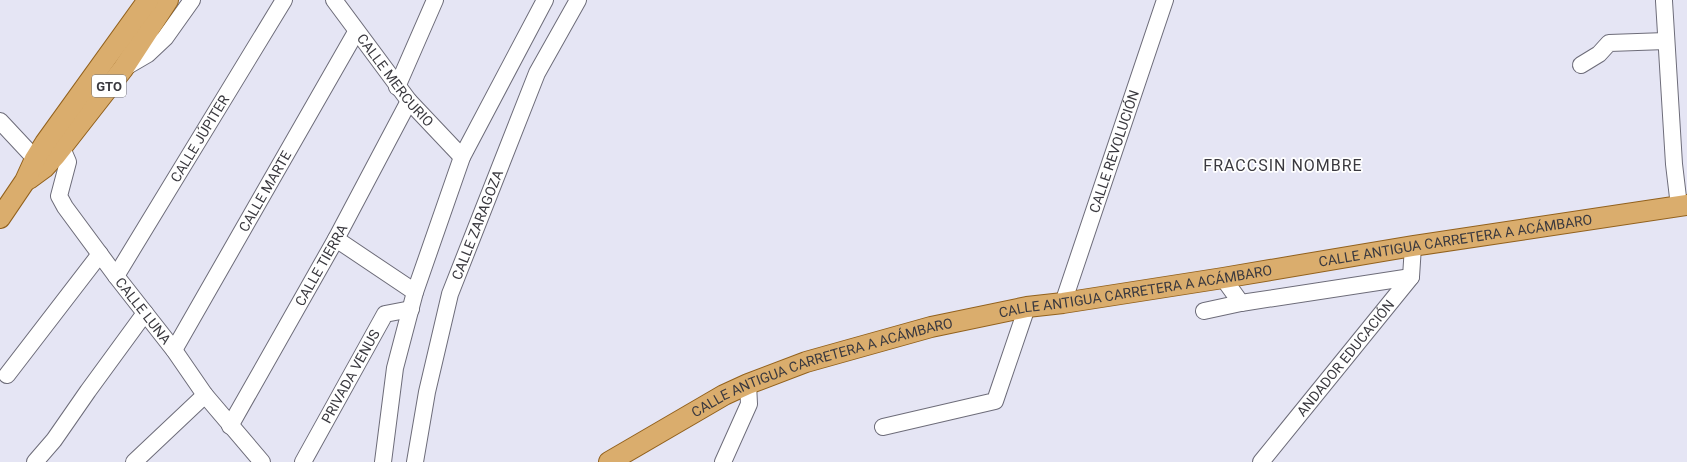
<svg xmlns="http://www.w3.org/2000/svg" width="1687" height="462" font-family="Roboto,sans-serif">
	<rect width="100%" height="100%" fill="#e5e5f4"/>
	<g fill="none" stroke-linecap="round" stroke-linejoin="round">
		<g stroke="#6d6c79" stroke-width="18">
			<g id="minor">
				<path id="s1" d="M334 0 409 101 462 157"/>
				<path d="M1664 1 1674 164 1679 206"/>
				<path d="M1581 65 1599 54 1609 43 1666 41"/>
				<path d="M124 68 148 54 165 38 192 0"/>
				<path d="M397 87 435 0"/>
				<path d="M0 121 43 167"/>
				<path id="s2" d="M62 148 68 162 59 196 65 207 116 276 174 350 205 395 262 462"/>
				<path d="M336 239 415 292"/>
				<path id="s3" d="M116 276 284 0"/>
				<path d="M1223 278 1241 303"/>
				<path id="s4" d="M1063 303 1165 0"/>
				<path d="M1204 311 1241 303 1411 277"/>
				<path id="s5" d="M174 350 356 32"/>
				<path d="M7 375 100 254"/>
				<path id="s6" d="M230 426 336 239 409 101"/>
				<path d="M883 427 995 401 1027 307"/>
				<path d="M35 462 54 440 88 391 145 313"/>
				<path d="M134 462 205 395"/>
				<path id="s7" d="M303 462 385 314 411 309"/>
				<path d="M383 462 395 368 415 292 462 157 545 0"/>
				<path id="s8" d="M415 462 427 392 450 294 537 73 578 0"/>
				<path d="M723 462 749 404 748 384"/>
				<path id="s9" d="M1261 462 1411 277 1413 246"/>
			</g>
		</g>
		<g stroke="#92611d" stroke-width="22">
			<g id="major">
				<path d="M29 179 44 168 55 156 123 69 168 0"/>
				<path d="M0 218 25 181 35 159 45 143 148 0"/>
				<path id="s10" d="M609 462 724 395 748 384 806 362 931 327 1027 307 1063 303 1223 278 1413 246 1687 205"/>
			</g>
		</g>
		<use href="#minor" stroke="#fff" stroke-width="16"/>
		<use href="#major" stroke="#daad6d" stroke-width="20"/>
	</g>
	<g text-anchor="middle" stroke-width="3.5" stroke-linejoin="round" paint-order="stroke">
		<rect fill="#fff" stroke="#757479" stroke-width="1" x="92" y="75" width="34" height="22" rx="3"/>
		<g font-size="13" font-weight="bold" fill="#3a393f">
			<text x="109" y="91">GTO</text>
		</g>
		<g font-size="14" fill="#3a393f" stroke="#fff">
			<text dy="5" stroke="none"><textPath href="#s1" startOffset="101">CALLE MERCURIO</textPath></text>
			<text dy="5" stroke="none"><textPath href="#s3" startOffset="161">CALLE JÚPITER</textPath></text>
			<text dy="5" stroke="none"><textPath href="#s4" startOffset="160">CALLE REVOLUCIÓN</textPath></text>
			<text dy="5" stroke="none"><textPath href="#s5" startOffset="183">CALLE MARTE</textPath></text>
			<text dy="5" stroke="none"><textPath href="#s8" startOffset="246">CALLE ZARAGOZA</textPath></text>
			<text dy="5" stroke="none"><textPath href="#s10" startOffset="883">CALLE ANTIGUA CARRETERA A ACÁMBARO</textPath></text>
			<text dy="5" stroke="none"><textPath href="#s6" startOffset="185">CALLE TIERRA</textPath></text>
			<text dy="5" stroke="none"><textPath href="#s10" startOffset="559">CALLE ANTIGUA CARRETERA A ACÁMBARO</textPath></text>
			<text dy="5" stroke="none"><textPath href="#s2" startOffset="193">CALLE LUNA</textPath></text>
			<text dy="5" stroke="none"><textPath href="#s9" startOffset="134">ANDADOR EDUCACIÓN</textPath></text>
			<text dy="5" stroke="none"><textPath href="#s10" startOffset="235">CALLE ANTIGUA CARRETERA A ACÁMBARO</textPath></text>
			<text dy="5" stroke="none"><textPath href="#s7" startOffset="98">PRIVADA VENUS</textPath></text>
		</g>
		<g font-size="16" letter-spacing="1" fill="#3a393f" stroke="#fff">
			<text x="1283" y="171">FRACCSIN NOMBRE</text>
		</g>
	</g>
</svg>
